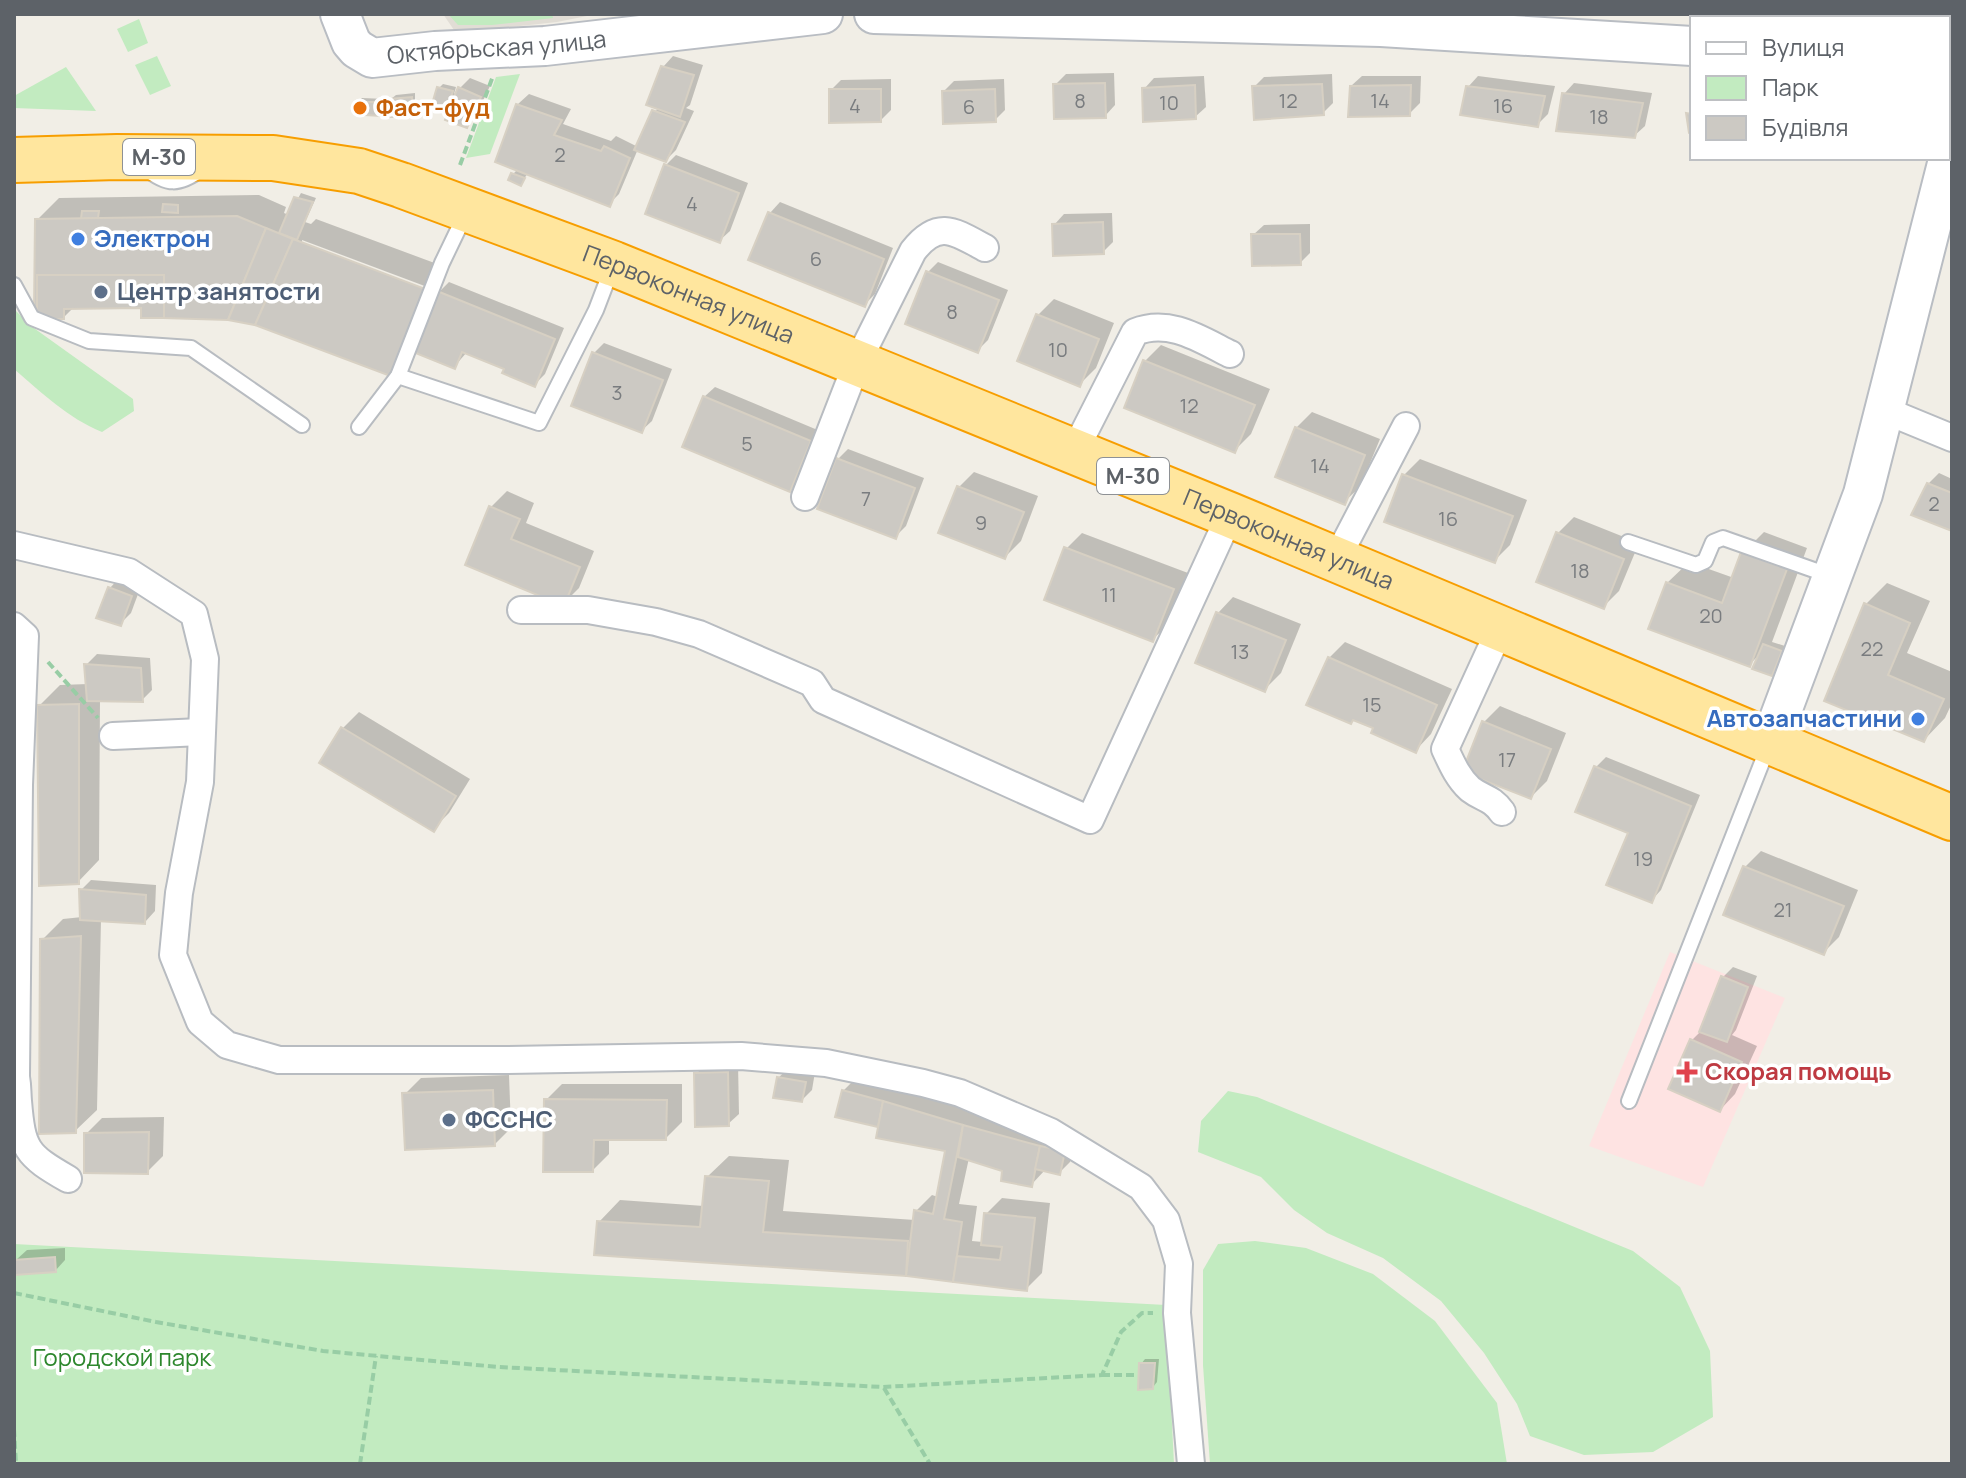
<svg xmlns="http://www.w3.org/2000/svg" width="1966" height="1478" font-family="Manrope,sans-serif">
	<rect width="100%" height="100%" fill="#f1eee6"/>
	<path fill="#e1ddd5" d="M443 14H597L557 22 493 29 454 30Z"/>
	<path fill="#fee3e2" d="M1670 952 1785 998 1703 1187 1589 1146Z"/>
	<g fill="#c2ebc0">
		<path d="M448 14H552L553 18 492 25H458Z"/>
		<path d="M139 19 148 43 128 52 117 29Z"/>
		<path d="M157 56 171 86 150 95 135 65Z"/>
		<path d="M66 67 96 111 14 108V96Z"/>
		<path d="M520 74 490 154 466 158 496 77Z"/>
		<path d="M14 309 31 326 133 399 134 411 102 432C68 418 42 393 14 369Z"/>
		<path d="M1228 1091 1257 1097 1633 1251 1680 1287 1710 1351 1713 1417 1653 1452 1584 1455 1530 1436 1517 1404 1484 1353 1441 1301 1383 1258 1327 1233 1294 1210 1261 1177 1198 1152 1201 1121Z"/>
		<path d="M1255 1241 1306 1248 1373 1274 1435 1321 1497 1403 1507 1464H1210L1203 1365V1270L1218 1244Z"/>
		<path d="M14 1244 1166 1305 1174 1464H14Z"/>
	</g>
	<g fill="#0003" fill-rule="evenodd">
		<path d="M673 56 703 65 690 105 686 108 694 111 676 150 666 160 638 149 619 194 609 204 528 173 521 183 513 174 518 169 497 161 518 104 529 94 571 109 563 124 611 141 616 136 638 147 658 107 663 67Z"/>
		<path d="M1114 73 1115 105 1105 116 1055 85 1066 74Z"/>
		<path d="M1332 74 1333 103 1323 113 1254 87 1264 77Z"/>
		<path d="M1204 76 1206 107 1195 117 1144 89 1154 78Z"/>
		<path d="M1362 76H1421L1420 103 1409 114 1351 86Z"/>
		<path d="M1478 76 1555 86 1548 114 1538 124 1468 87Z"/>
		<path d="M470 78 490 86 476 115 466 126 454 103 446 111 439 88 443 84 456 87 454 94Z"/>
		<path d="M891 79V110L881 120 831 90 841 80Z"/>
		<path d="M1004 79 1005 110 995 120 944 91 954 81Z"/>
		<path d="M1574 83 1652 93 1645 126 1634 136 1564 94Z"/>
		<path d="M415 93V110L411 115 391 99 396 95Z"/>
		<path d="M362 98 386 99V109L381 114 358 102Z"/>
		<path d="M676 155 748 183 730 231 719 241 666 165Z"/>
		<path d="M301 193 316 198 305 222 311 224 316 219 448 268 438 293 449 282 564 328 545 374 535 384 507 368 467 352 454 367 415 351 143 306 74 307 64 317 37 220 59 198 259 195 286 207 284 213 289 215ZM302 240 438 291 437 295 302 244Z"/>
		<path d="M780 202 893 248 875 294 865 304 770 213Z"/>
		<path d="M1112 213 1113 242 1103 252 1054 225 1064 214Z"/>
		<path d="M1310 224V253L1300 263 1253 235 1264 225Z"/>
		<path d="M938 262 1008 290 988 340 978 350 928 272Z"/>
		<path d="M1054 299 1114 323 1096 368 1080 384 1038 315Z"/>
		<path d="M604 343 672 369 652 421 641 431 594 353Z"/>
		<path d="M1161 345 1270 389 1251 434 1235 450 1126 407 1145 361Z"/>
		<path d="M715 387 820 431 800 480 790 490 704 397Z"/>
		<path d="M1312 412 1380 439 1360 487 1344 502 1296 428Z"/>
		<path d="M848 449 924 478 906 526 896 536 838 459Z"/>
		<path d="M1420 459 1527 500 1510 545 1494 561 1404 475Z"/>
		<path d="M974 472 1038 496 1021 541 1005 557 958 488Z"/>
		<path d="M1939 473 1952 479V529L1928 484Z"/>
		<path d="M507 491 534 503 526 523 594 551 579 588 563 604 467 564 491 507Z"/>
		<path d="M1574 517 1639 543 1619 591 1603 607 1558 533Z"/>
		<path d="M1764 532 1807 548 1772 642 1785 646 1776 669 1771 674 1761 653 1749 665 1667 583 1689 562 1734 578 1743 553Z"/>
		<path d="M1082 533 1188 573 1169 624 1153 639 1066 549Z"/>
		<path d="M120 577 141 586 131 613 121 623 99 617 110 588Z"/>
		<path d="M1887 583 1930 601 1907 653 1952 672V703L1945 718 1924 740 1826 700 1866 604Z"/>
		<path d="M1233 597 1301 624 1281 673 1265 689 1218 613Z"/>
		<path d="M1345 642 1452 689 1431 734 1416 750 1375 727 1329 658Z"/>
		<path d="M97 654 150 658 152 690 142 700 100 699 99 860 78 882 39 706 60 685 88 684 86 665Z"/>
		<path d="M1500 706 1566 733 1547 781 1531 797 1484 722Z"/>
		<path d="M359 712 470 779 449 813 433 829 343 728Z"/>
		<path d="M1606 757 1700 795 1661 890 1651 901 1630 832 1596 767Z"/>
		<path d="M1761 851 1858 890 1839 937 1823 953 1745 867Z"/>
		<path d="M91 880 156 885 155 911 145 922 101 919 97 1110 75 1131 42 940 63 919 82 917 81 890Z"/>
		<path d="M1733 967 1757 976 1736 1030 1732 1035 1757 1046 1735 1094 1720 1110 1692 1040 1702 1030 1723 977Z"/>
		<path d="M738 1063 739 1114 728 1124 696 1074 707 1064Z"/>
		<path d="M789 1068 815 1072 812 1090 802 1100 778 1078Z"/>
		<path d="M509 1075 511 1128 495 1144 405 1094 421 1078Z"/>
		<path d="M854 1080 895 1092 901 1086 1074 1141 1070 1162 1060 1172 1046 1169 1031 1185 1005 1170 969 1158 959 1204 977 1206 972 1241 983 1242 986 1214 1002 1198 1050 1203 1042 1273 1026 1289 906 1274 599 1222 620 1200 704 1206 707 1177 729 1156 789 1160 783 1211 915 1220 916 1211 932 1195 938 1197 947 1150 881 1126 837 1115 843 1091Z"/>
		<path d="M562 1084H682V1122L666 1138H609V1154L593 1170 546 1100Z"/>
		<path d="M164 1117 163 1156 147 1172 86 1134 102 1118Z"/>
		<path d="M65 1248V1260L55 1271 16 1260 27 1250Z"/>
		<path d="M1145 1359H1159L1157 1382 1153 1387 1141 1364Z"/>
	</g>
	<g fill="#ccc9c3" stroke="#d7d0c3" stroke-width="2">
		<path d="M661 66 694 75 680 117 646 105Z"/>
		<path d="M1105 83 1106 118 1054 119 1053 84Z"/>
		<path d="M1322 84 1324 115 1254 120 1252 86Z"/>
		<path d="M1195 85 1196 119 1143 122 1142 88Z"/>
		<path d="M1411 85 1410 116 1348 117 1350 86Z"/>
		<path d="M1466 86 1545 96 1538 127 1460 115Z"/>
		<path d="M437 87 453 91 446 113 430 111Z"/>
		<path d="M458 87 481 97 467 128 445 120Z"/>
		<path d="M829 89H881V122L829 123Z"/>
		<path d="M995 89 996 122 943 124 942 91Z"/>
		<path d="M1562 93 1643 103 1635 138 1556 131Z"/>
		<path d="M412 97 411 117H390L389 99Z"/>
		<path d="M356 101 364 102 365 115H356Z"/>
		<path d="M364 102H382V116L365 115Z"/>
		<path d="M516 104 562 120 554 135 601 151 604 146 630 158 610 207 495 162Z"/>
		<path d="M652 110 685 122 666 162 634 150Z"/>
		<path d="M1686 113 1692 114V135L1689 133Z"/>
		<path d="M664 164 739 193 720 243 645 214Z"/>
		<path d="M511 173 525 178 521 186 508 180Z"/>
		<path d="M294 197 313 202 297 240 279 233Z"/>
		<path d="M163 204 178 205V213L162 212Z"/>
		<path d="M82 211H99L98 218 81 219Z"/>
		<path d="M768 212 884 259 865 307 748 260Z"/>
		<path d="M237 216 266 228 228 320 164 318V275H37V319L34 311 35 219Z"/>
		<path d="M1103 222 1104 254 1053 256 1052 224Z"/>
		<path d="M266 228 293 239 255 325 228 320Z"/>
		<path d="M1251 234H1300L1301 265 1252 266Z"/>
		<path d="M293 239 428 290 393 377 255 325Z"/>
		<path d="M926 271 999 300 978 353 905 324Z"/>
		<path d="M37 275H164V318H141V308L64 309V319H37Z"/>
		<path d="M437 291 555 339 535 387 502 373 504 369 462 352 455 369 413 352Z"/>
		<path d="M1036 314 1099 339 1080 387 1017 361Z"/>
		<path d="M592 352 663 380 642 433 571 406Z"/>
		<path d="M1143 360 1255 405 1235 453 1124 408Z"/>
		<path d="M703 396 811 441 790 492 682 447Z"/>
		<path d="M1295 427 1365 455 1345 505 1275 477Z"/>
		<path d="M836 458 915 488 896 539 817 509Z"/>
		<path d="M1402 474 1513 516 1495 563 1384 522Z"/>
		<path d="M1927 483 1952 493V531L1911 515Z"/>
		<path d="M957 486 1024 512 1005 559 938 533Z"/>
		<path d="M489 506 520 519 511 539 580 567 564 606 465 565Z"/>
		<path d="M1556 532 1624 559 1604 609 1536 582Z"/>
		<path d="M1064 547 1174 589 1153 642 1044 600Z"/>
		<path d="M1741 552 1787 569 1750 667 1648 629 1666 582 1722 603Z"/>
		<path d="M108 587 132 596 121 626 96 618Z"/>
		<path d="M1864 603 1910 623 1888 675 1944 699 1924 742 1824 701Z"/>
		<path d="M1216 612 1286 640 1265 692 1195 663Z"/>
		<path d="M1763 644 1782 651 1772 676 1752 669Z"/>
		<path d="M1328 657 1437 705 1416 753 1371 733 1373 728 1353 720 1351 724 1306 705Z"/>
		<path d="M84 664 141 668 143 702 87 701Z"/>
		<path d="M79 704V884L39 886 37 705Z"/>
		<path d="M1482 721 1551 749 1531 799 1462 772Z"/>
		<path d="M341 727 456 796 434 832 319 763Z"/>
		<path d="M1594 766 1691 806 1652 903 1606 885 1628 833 1575 812Z"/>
		<path d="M1743 866 1844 906 1824 955 1723 915Z"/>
		<path d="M79 889 146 895 145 924 80 920Z"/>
		<path d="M81 936 76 1133 39 1134 40 939Z"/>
		<path d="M1721 976 1748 987 1727 1042 1699 1032Z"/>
		<path d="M1690 1039 1742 1062 1720 1112 1668 1089Z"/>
		<path d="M728 1072 729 1126 695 1127 694 1073Z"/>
		<path d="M777 1077 806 1082 802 1102 773 1098Z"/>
		<path d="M493 1090 495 1146 405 1150 402 1093Z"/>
		<path d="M842 1090 883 1101 878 1127 835 1117Z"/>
		<path d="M544 1099 667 1100 666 1140H594L593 1172H543Z"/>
		<path d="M883 1101 963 1125 944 1219 962 1222 953 1282 906 1276 914 1210 933 1214 945 1151 876 1138Z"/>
		<path d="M963 1125 1040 1146 1032 1187 1001 1181 1002 1171 958 1157Z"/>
		<path d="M149 1132 148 1174 84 1173V1133Z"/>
		<path d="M1040 1146 1065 1151 1060 1175 1035 1169Z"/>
		<path d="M705 1176 769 1181 763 1232 908 1241 906 1276 594 1255 597 1221 700 1227Z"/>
		<path d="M984 1213 1035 1218 1027 1291 953 1282 957 1256 1000 1260 1002 1247 981 1245Z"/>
		<path d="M55 1257 56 1272 15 1275 14 1260Z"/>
		<path d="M1139 1363H1155L1153 1389 1138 1390Z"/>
	</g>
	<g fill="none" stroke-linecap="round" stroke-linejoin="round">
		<g stroke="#b8bcc1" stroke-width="18">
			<g id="service">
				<path d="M144 167C167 186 179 186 203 168"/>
				<path d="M14 285 32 318 89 341 191 348 302 425"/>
				<path d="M398 376 539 423 596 310 612 268"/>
				<path d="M359 427 398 376 442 263 466 213"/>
				<path d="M1628 542 1696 565 1705 561 1713 542 1723 538 1831 576"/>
				<path d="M1629 1101 1768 747"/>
			</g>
		</g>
		<g stroke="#b8bcc1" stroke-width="30">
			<g id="minor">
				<path d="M1884 410 1952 438"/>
				<path d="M1074 452 1135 332C1169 318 1200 339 1230 354"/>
				<path d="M805 497 857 363 913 251C938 219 954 231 985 248"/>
				<path d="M14 545 129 572 194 614 205 659 200 782 179 893 173 955 200 1022 227 1045 279 1060H504L741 1056 826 1063 923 1083 960 1093 1051 1132 1141 1187 1166 1220 1179 1264 1177 1313 1191 1464"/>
				<path d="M1336 560 1406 426"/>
				<path d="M521 610H588L656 622 699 634 812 683 823 700 1090 820 1230 515"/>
				<path d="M14 626 25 636 19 785 16 1074"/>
				<path d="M1500 629 1445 749C1452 764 1458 778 1470 789 1483 799 1491 797 1502 812"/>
				<path d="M113 736 201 732"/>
				<path d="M14 1070C18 1079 17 1090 18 1101 22 1149 26 1155 68 1179"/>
			</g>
		</g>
		<g stroke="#b9bdc3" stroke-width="42">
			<g id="secondary">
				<path id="s1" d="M340 14 351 42 357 49 372 58 435 51 545 46 823 14"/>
				<path d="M874 14 1381 27 1692 46"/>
				<path d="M1948 98 1952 100"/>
				<path d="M1770 743 1863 494 1952 144"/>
			</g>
		</g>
		<g stroke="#f79e00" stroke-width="48">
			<g id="trunk">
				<path id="s2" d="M14 160 117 157 273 158 359 171 401 185 614 264 1230 515 1952 818"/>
			</g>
		</g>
		<g stroke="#98cda5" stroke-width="4" stroke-dasharray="8 4" stroke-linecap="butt">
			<path d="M460 165 493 76"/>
			<path d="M48 662 98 718"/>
			<path d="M14 1293 156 1322 323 1351 499 1367 883 1387 1102 1375 1121 1332 1142 1313H1153"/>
			<path d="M1102 1375H1138"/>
			<path d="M884 1388 930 1464"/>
			<path d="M14 1429 16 1464"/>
			<path d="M360 1464 376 1356"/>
		</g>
		<use href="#service" stroke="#fff" stroke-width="14"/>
		<use href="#minor" stroke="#fff" stroke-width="26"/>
		<use href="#secondary" stroke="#fff" stroke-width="38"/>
		<use href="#trunk" stroke="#ffe69e" stroke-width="44"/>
	</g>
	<circle fill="#e8710a" stroke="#fff" stroke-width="3" cx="360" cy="108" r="8"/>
	<g fill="#3f7fe0" stroke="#fff" stroke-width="3">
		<circle cx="78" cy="239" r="8"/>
		<circle cx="1918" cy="719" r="8"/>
	</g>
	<g fill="#5c6f8a" stroke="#fff" stroke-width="3">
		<circle cx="101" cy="292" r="8"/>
		<circle cx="449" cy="1120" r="8"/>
	</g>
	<path fill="#e0444e" stroke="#fff" stroke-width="3" d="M1683 1060h8v8h8v8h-8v8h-8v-8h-8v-8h8z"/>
	<g text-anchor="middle" stroke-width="7" stroke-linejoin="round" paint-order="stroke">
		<g font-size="20" fill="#797c7f">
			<text x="1080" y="108">8</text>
			<text x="1288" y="108">12</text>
			<text x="1380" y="108">14</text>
			<text x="1169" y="110">10</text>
			<text x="855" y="113">4</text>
			<text x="1503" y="113">16</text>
			<text x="969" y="114">6</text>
			<text x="1599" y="124">18</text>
			<text x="560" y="162">2</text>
			<text x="692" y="211">4</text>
			<text x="816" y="266">6</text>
			<text x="952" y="319">8</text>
			<text x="1058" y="357">10</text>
			<text x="617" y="400">3</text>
			<text x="1189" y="413">12</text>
			<text x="747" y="451">5</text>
			<text x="1320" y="473">14</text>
			<text x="866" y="506">7</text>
			<text x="1934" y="511">2</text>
			<text x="1448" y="526">16</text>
			<text x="981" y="530">9</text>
			<text x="1580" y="578">18</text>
			<text x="1109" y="602">11</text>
			<text x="1711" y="623">20</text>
			<text x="1872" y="656">22</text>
			<text x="1240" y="659">13</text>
			<text x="1372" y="712">15</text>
			<text x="1507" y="767">17</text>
			<text x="1643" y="866">19</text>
			<text x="1783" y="917">21</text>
		</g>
		<g fill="#fff" stroke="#8e9195" stroke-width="2">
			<rect x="123" y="139" width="72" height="36" rx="6"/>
			<rect x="1097" y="458" width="72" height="36" rx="6"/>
		</g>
		<g font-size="22" font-weight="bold" fill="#5d6268">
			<text x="159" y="165">М-30</text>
			<text x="1133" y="484">М-30</text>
		</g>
		<g font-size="24" fill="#5d6268" stroke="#fff">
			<text dy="8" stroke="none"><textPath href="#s1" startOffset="182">Октябрьская улица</textPath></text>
			<text dy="8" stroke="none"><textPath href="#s2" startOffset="698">Первоконная улица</textPath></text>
			<text dy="8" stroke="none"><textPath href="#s2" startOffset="1346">Первоконная улица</textPath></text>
		</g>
		<g font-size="24" font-weight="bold" fill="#c56008" stroke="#fff" text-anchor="start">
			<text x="376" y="116">Фаст-фуд</text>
		</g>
		<g font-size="24" font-weight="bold" fill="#366cbe" stroke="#fff" text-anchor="start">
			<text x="94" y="247">Электрон</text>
			<text x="1902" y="727" text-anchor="end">Автозапчастини</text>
		</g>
		<g font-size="24" font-weight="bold" fill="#4e5e75" stroke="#fff" text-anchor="start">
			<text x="117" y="300">Центр занятости</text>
			<text x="465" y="1128">ФССНС</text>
		</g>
		<g font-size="24" font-weight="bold" fill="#be3a42" stroke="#fff" text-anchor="start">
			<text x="1705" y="1080">Скорая помощь</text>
		</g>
		<g font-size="24" fill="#2d872d" stroke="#fff">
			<text x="122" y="1366">Городской парк</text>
		</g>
	</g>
	<rect width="1966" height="1478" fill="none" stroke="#5d6268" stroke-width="32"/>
	<rect x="1690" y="16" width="260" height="144" fill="#ffffff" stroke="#bec0c3" stroke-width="2"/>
	<rect x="1706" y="42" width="40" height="12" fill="#ffffff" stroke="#bec0c3" stroke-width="2"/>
	<text x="1762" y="56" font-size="24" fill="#5d6268">Вулиця</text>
	<rect x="1706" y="76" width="40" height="24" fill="#c2ebc0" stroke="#bec0c3" stroke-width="2"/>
	<text x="1762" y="96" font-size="24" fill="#5d6268">Парк</text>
	<rect x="1706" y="116" width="40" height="24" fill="#ccc9c3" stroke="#bec0c3" stroke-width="2"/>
	<text x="1762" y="136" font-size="24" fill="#5d6268">Будівля</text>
</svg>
